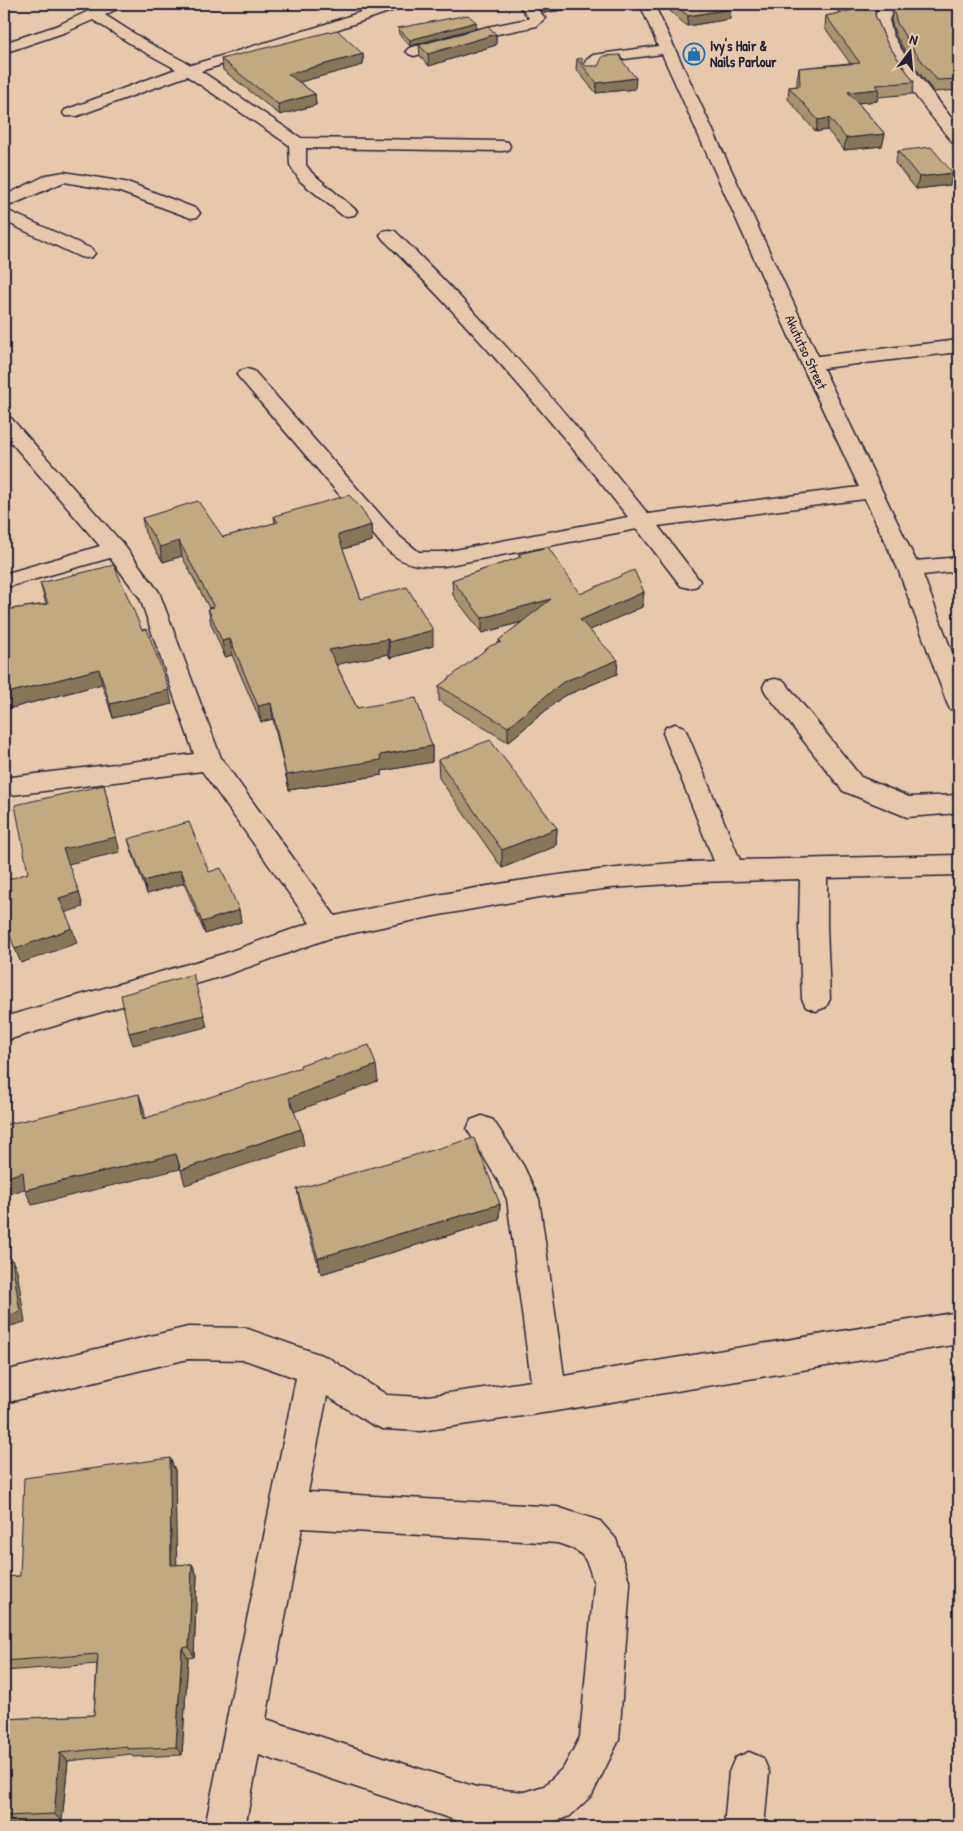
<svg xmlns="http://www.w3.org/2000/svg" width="963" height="1831" font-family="'Patrick Hand',sans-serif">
	<rect width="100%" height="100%" fill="#e6c9ad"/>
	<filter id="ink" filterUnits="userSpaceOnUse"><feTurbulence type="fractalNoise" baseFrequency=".02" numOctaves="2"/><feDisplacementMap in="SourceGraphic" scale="10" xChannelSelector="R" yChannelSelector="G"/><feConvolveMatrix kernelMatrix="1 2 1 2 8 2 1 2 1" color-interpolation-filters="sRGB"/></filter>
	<g filter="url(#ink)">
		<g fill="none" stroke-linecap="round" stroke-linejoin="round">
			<g stroke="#22223b" stroke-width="3">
				<g id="minor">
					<path d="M104 4H123L121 7 105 15 149 43 191 65 317 27 384 4H405L403 7 327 33 201 71 301 138 502 141 508 142 510 146 508 150 502 151 306 148V165L312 173 357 211 354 215 348 216 342 215 300 181 290 165 289 145 187 76 77 116H65L63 113 65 110 176 69 139 49 93 20 66 32 4 53V43L56 26Z"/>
					<path d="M518 4H533L545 18 537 26 488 36 414 56 409 54 406 51 409 48 487 27 527 19 529 18Z"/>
					<path d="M640 4H654L818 356 959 340V352L823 368 916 561 959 557V571L923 575 959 671V711L950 709 947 703 898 569 865 499 658 526 700 581 697 586 689 588 681 586 637 529 444 566C419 567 402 565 384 547L237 375 240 371 247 369 254 371 400 537 419 552H444L628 517C551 419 470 326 383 239L380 235 383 231 389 230 395 231C486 320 569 415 648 514L859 487 801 363 662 54 602 62 597 75H585L583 72 586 60 593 55 658 46Z"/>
					<path d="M881 4H895L889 20 893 35 910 64 959 128V144L953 143C932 116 881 57 875 26 873 18 877 10 881 4Z"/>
					<path d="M64 172 130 183 197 209 200 213 197 217 191 218 120 192 64 182 4 208V196L47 175Z"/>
					<path d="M4 209 92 249 95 253 92 257 86 258 80 257 4 221Z"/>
					<path d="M4 416 11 418 123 544 159 592 221 758 335 916C460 889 585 866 714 861L663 733 666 727 675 724 684 727 687 733 740 860 959 855V875L827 878V927L830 999 826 1007 816 1011 806 1007 802 999 799 927 800 879 698 882 611 888 540 897 434 916 330 938 226 975 4 1041V1017L223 954 310 923 202 771 4 796V778L194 754 140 598 110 558 4 588V574L100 546 4 434Z"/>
					<path d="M775 679 784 681 861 777 909 797 959 795V813L907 817 843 791 766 693 763 687 766 681Z"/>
					<path d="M482 1116 493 1120 523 1165 539 1199 564 1376 959 1312V1344L550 1412 421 1431 383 1429 371 1424 327 1396 308 1492 557 1507 600 1521 616 1539 630 1584 619 1740 592 1795 570 1816 539 1827H476L259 1755 245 1827H205L296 1378 245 1360 188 1359 4 1403V1371L188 1327 245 1328 327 1357 387 1395 421 1397 531 1381 507 1199 500 1184 467 1129 471 1120ZM302 1528 557 1543C585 1551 586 1557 594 1584L580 1737 564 1767 544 1786 524 1792 476 1787 266 1719Z"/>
					<path d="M749 1752 763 1758 769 1772 764 1827H724L729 1772 735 1758Z"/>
				</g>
			</g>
			<use href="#minor" fill="#e6c9ad" fill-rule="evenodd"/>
		</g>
		<g fill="#a6926e" stroke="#22223b">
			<path d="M535 4H600L544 13Z"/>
			<path d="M662 4H725L730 19 687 26Z"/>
			<path d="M828 4H879L875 12V15L887 43 914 82 912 94 878 97 877 101 858 103 885 134 882 146 844 150 827 130 816 132 788 99 789 87 797 86V80L799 68 850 63 825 28 826 16 840 13Z"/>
			<path d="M959 4V90L934 92 912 63 895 34 891 20 893 9Z"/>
			<path d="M476 22V28L410 46 399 34 398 28Z"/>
			<path d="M496 34V45L429 66 420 56 419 45Z"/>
			<path d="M363 54V65L299 82 315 94 316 105 280 115 223 70 221 59Z"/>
			<path d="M577 59 586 66 635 89 596 93 576 69Z"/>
			<path d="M898 151 950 185 916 189 895 163Z"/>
			<path d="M274 516 371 525 372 541 343 549 361 599 433 646 390 658 388 654 336 664 357 708 432 746V762L382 771V775L289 790 273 719 261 722 232 655 225 657 211 624 208 608H209L182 556 163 562 145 533 142 518 223 537 275 523Z"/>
			<path d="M519 554 580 594 644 592 642 607 590 630 617 674 562 697 508 742 439 701V686L499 643V640L522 622 482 633 453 595 452 580 519 558Z"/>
			<path d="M40 583 172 704 113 718 102 684 4 710V610L46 604Z"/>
			<path d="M438 760 557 828 556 846 502 868 439 778Z"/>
			<path d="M128 839 209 872 239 910 241 922 205 934 184 883 147 894 132 852Z"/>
			<path d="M297 1189 500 1204 499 1220 321 1274 300 1205Z"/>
			<path d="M170 1458 175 1470 176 1565 192 1564 197 1575 194 1657 188 1658 182 1755 133 1757 131 1754 68 1761 62 1821 4 1824V1719L94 1715 97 1664 4 1671V1577L20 1576Z"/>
		</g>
		<g fill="#87775a" stroke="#22223b">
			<path d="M554 4H600L544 13V5Z"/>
			<path d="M876 4H879L873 17Z"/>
			<path d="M731 9 730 19 687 26 688 16Z"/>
			<path d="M476 22V28L410 46V40Z"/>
			<path d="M496 34V45L429 66 428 54Z"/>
			<path d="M363 54V65L289 85 288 74Z"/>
			<path d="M636 78 635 89 596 93 597 83Z"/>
			<path d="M879 89 877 101 846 104 848 92Z"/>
			<path d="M315 94 316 105 280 115 278 104Z"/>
			<path d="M829 118 827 130 816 132 818 120Z"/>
			<path d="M885 134 882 146 844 150 846 138Z"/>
			<path d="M953 173 950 185 916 189 919 177Z"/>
			<path d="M371 525 372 541 339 550 338 535Z"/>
			<path d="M179 541 182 556 163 562 160 547Z"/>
			<path d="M644 592 642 607 579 635 580 620Z"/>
			<path d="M551 599V614L482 633V618Z"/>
			<path d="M433 630V646L390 658 389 642Z"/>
			<path d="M230 639 232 655 225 657 222 641Z"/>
			<path d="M388 639V654L330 666 329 650Z"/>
			<path d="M618 660 617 674 562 697 508 742V727L563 682Z"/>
			<path d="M99 669 102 684 4 710V694Z"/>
			<path d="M169 690 172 704 113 718 110 704Z"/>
			<path d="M271 703 273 719 261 722 258 706Z"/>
			<path d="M432 746V762L382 771V775L289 790 286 775 380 755Z"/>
			<path d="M104 785 120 852 68 864 63 849Z"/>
			<path d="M557 828 556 846 502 868V850Z"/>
			<path d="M181 870 184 883 147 894 144 881Z"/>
			<path d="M79 892 83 907 64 913 59 898Z"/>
			<path d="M239 910 241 922 205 934 202 922Z"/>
			<path d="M4 920 8 931 4 932Z"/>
			<path d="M72 928 77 943 21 963 15 949Z"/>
			<path d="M204 1015 207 1027 133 1045 129 1033Z"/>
			<path d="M376 1065 378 1081 291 1113 289 1098Z"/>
			<path d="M139 1094 144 1109 148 1134 143 1119Z"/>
			<path d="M4 1099 8 1141 4 1133Z"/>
			<path d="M301 1129 304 1145 185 1185 181 1170Z"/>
			<path d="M176 1154 180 1169 32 1205 25 1190Z"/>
			<path d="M23 1172 30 1187 4 1196V1178Z"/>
			<path d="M500 1204 499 1220 321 1274 318 1258Z"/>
			<path d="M12 1260 17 1270 25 1322 4 1328V1316Z"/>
			<path d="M170 1458 175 1470 177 1576 171 1565Z"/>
			<path d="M192 1564 197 1575 194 1657 189 1647Z"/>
			<path d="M182 1648 188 1658 182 1755 176 1747Z"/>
			<path d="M60 1753 68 1761 62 1821 54 1814Z"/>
		</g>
		<g fill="#c1aa80" stroke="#22223b">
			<path d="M543 4H554L544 5Z"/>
			<path d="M674 4H725L731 9 688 16Z"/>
			<path d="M845 4H876L875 15 887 43 914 82 876 85 879 89 848 92 885 134 846 138 829 118 818 120 789 87 800 86 799 68 860 63 826 16 853 10Z"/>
			<path d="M895 4H959V79L937 80 914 51 897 23 893 9Z"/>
			<path d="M468 15 476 22 410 40 398 28Z"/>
			<path d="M488 26 496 34 428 54 419 45Z"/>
			<path d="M337 30 363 54 288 74 315 94 278 104 221 59Z"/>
			<path d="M620 55 623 62 636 78 597 83 577 59 582 58V63L586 66H598L603 56Z"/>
			<path d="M931 147 953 173 919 177 898 151Z"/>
			<path d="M349 495 361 508 371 525 338 535 361 599 407 587 433 630 389 642 388 639 329 650 357 708 416 698 432 746 380 755 381 760 286 775 271 703 258 706 230 639 222 641 208 608 214 607 179 541 160 547 142 518 198 501 223 537 278 522 274 516Z"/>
			<path d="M548 547 580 594 634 570 644 592 580 620 618 660 563 682 508 727 439 686 490 646 501 642 499 640 551 599 482 618 452 580 521 557 519 554Z"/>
			<path d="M114 565 142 630 147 629 169 690 110 704 99 669 4 694V610L48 604 40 583Z"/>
			<path d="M490 740 557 828 502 850 438 760Z"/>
			<path d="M104 785 116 837 63 849 79 892 59 898 72 928 15 949 4 920V881L28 873 15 805Z"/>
			<path d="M189 822 209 872 221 868 239 910 202 922 181 870 144 881 128 839Z"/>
			<path d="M193 974 204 1015 129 1033 121 995Z"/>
			<path d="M369 1045 376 1065 289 1098 301 1129 181 1170 176 1154 25 1190 23 1172 4 1178V1125L139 1094 143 1119 301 1067 300 1065 324 1057 325 1059Z"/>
			<path d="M474 1138 500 1204 318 1258 297 1189Z"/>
			<path d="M12 1260 20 1312 4 1316V1262Z"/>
			<path d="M170 1458 171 1565 192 1564 189 1647 182 1648 176 1747 127 1749V1746L60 1753 54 1814 4 1816V1719L94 1715 98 1654 4 1661V1577L20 1576 24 1478Z"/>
		</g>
	</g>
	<defs>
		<g id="shop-ring" transform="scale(1.125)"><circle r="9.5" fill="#e6c9ad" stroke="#1f6fb2" stroke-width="1.5"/><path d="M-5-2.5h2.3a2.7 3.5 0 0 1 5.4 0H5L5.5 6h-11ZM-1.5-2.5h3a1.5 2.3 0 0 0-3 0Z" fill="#1f6fb2"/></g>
	</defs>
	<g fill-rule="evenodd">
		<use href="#shop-ring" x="694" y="54"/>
	</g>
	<g text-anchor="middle" stroke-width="5" stroke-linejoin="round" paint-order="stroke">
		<g font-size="14" font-weight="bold" fill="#22223b" stroke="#e6c9ad" text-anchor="start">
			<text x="710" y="51">Ivy's Hair &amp;<tspan x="710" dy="16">Nails Parlour</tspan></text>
		</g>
		<g font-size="14" fill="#22223b" stroke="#e6c9ad">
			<text transform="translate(806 352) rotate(65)" y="5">Akututso Street</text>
		</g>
	</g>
	<rect width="963" height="1831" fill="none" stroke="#e6c9ad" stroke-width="20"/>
	<rect x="10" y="10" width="943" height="1811" fill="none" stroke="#22223b" stroke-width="2" filter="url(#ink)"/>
	<g transform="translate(910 52) rotate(16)" stroke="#e6c9ad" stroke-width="4" paint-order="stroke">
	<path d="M0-4L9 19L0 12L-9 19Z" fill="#22223b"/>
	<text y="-8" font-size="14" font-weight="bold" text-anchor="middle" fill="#22223b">N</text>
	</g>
</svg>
